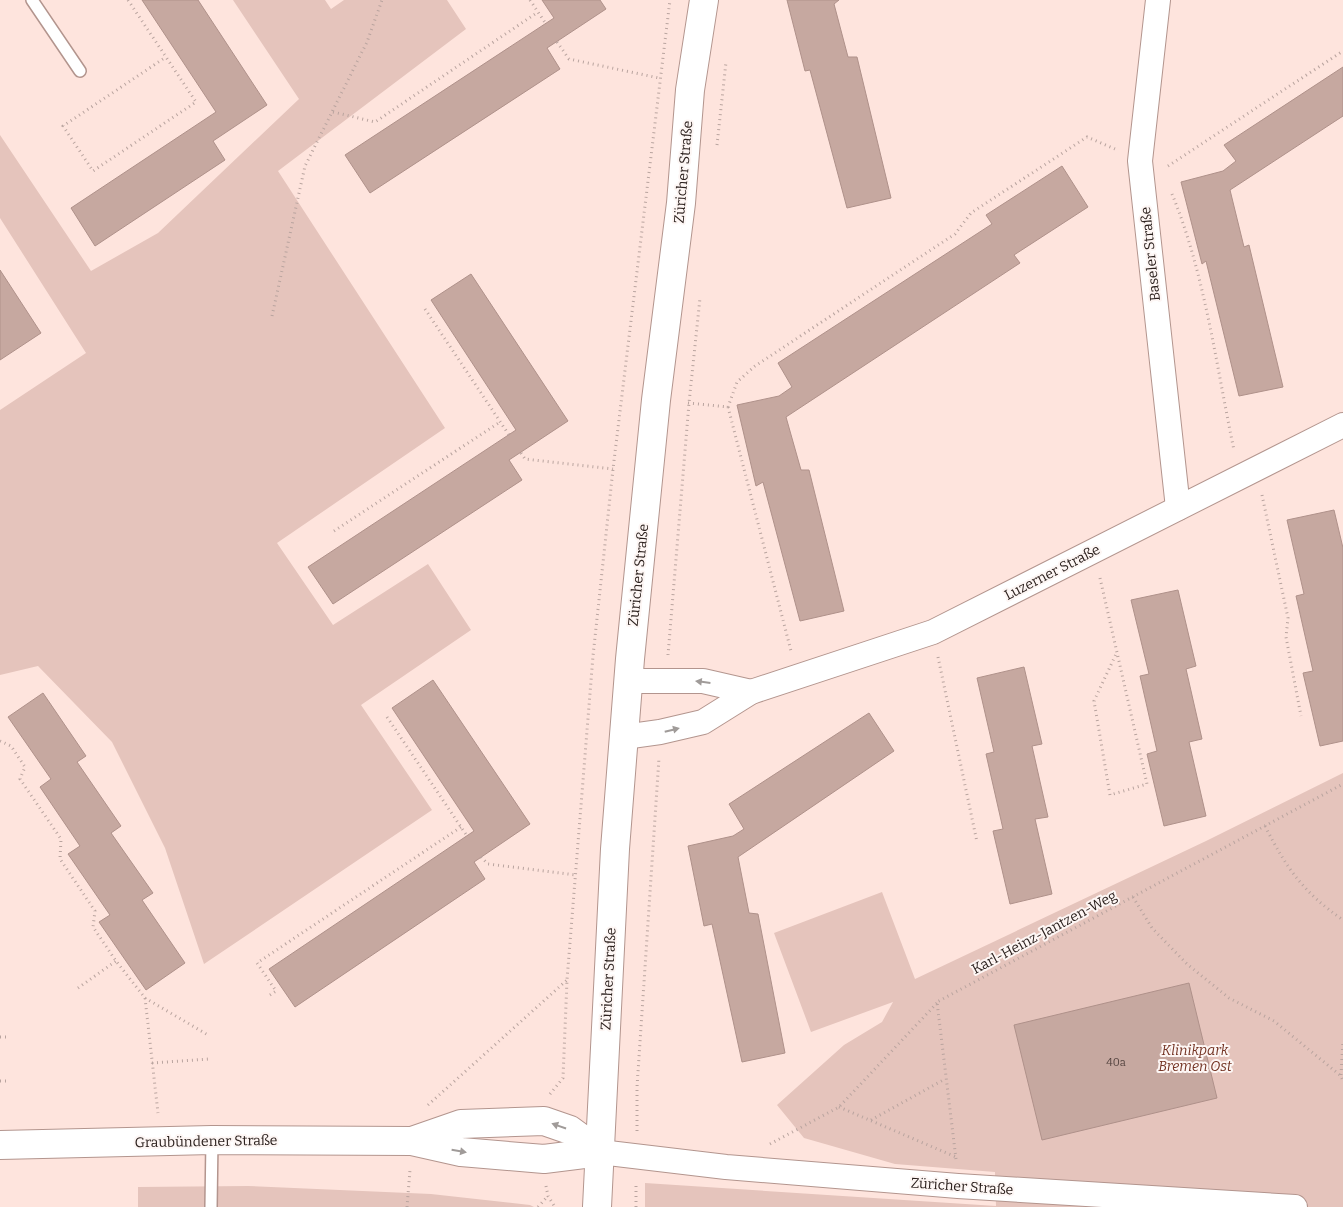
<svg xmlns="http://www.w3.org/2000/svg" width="1343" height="1207" font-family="Bitter,serif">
	<rect width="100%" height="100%" fill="#fee4dd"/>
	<g fill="#e5c4bc">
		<path d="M233 0H325L331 9 344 0H447L466 29 278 171 445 428 277 543 333 625 428 564 471 630 361 705 432 810 204 964 165 848 112 742 38 666 0 675V410L86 353 0 218V135L91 271 158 233 299 99Z"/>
		<path d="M1343 773V1207H645V1183L996 1206 995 1172 895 1164 804 1138 777 1105 844 1045 882 1022 893 1002 811 1032 774 933 882 892 915 979 1206 841Z"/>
		<path d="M248 1186 431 1194 530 1205 534 1207H138V1187Z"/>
	</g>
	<g fill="#c6a8a0" stroke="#af918a">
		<path d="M142 0H198L267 105 213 141 225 160 95 246 71 208 216 112Z"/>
		<path d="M542 0H600L606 9 547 48 560 69 370 193 345 155 554 18Z"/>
		<path d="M787 0H839L834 4 848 57H857L891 198 847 208 810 70 805 71Z"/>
		<path d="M1343 67V116L1230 190 1244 247 1249 245 1283 387 1239 396 1206 261 1202 264 1181 182 1223 171 1236 161 1224 145Z"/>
		<path d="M1062 166 1088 207 1014 255 1020 263 786 417 801 470H809L844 611 800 621 763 482 756 486 737 405 779 396 792 387 778 363 992 224 986 215Z"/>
		<path d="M0 270 41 333 0 360Z"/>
		<path d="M471 274 568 421 509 460 522 480 333 604 308 567 516 430 431 300Z"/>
		<path d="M1334 510 1343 548V741L1320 746 1303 673 1313 671 1296 596 1304 594 1287 520Z"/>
		<path d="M1178 590 1196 666 1186 669 1202 739 1189 742 1206 816 1164 826 1147 754 1157 751 1140 676 1149 674 1131 600Z"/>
		<path d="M1024 667 1042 744 1032 746 1048 817 1035 819 1052 894 1010 904 993 831 1003 829 986 754 994 752 977 678Z"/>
		<path d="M433 680 530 824 474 862 485 879 295 1007 269 969 474 831 392 708Z"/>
		<path d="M43 693 86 756 77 762 121 826 111 833 153 893 142 900 185 963 146 990 99 922 110 915 68 854 80 846 40 787 51 779 8 717Z"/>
		<path d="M869 713 894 751 738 857 749 913 758 914 785 1053 742 1062 712 924 704 926 688 846 733 836 744 829 729 804Z"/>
		<path d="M1189 983 1217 1098 1042 1140 1014 1025Z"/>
	</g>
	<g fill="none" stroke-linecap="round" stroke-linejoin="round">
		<g stroke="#b3958e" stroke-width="14">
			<g id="lane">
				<path d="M32 0 80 71"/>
				<path d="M211 1207 212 1140"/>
			</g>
		</g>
		<g stroke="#b3958e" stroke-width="26">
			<g id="street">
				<path d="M1158 0 1140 161 1178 508"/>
				<path d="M628 681H703L751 692"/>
				<path d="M624 737 660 732 703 722 751 692 933 632 1343 425"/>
				<path d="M600 1152 726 1167 958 1186 1295 1207"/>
			</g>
		</g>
		<g stroke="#b3958e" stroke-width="30">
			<g id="secondary">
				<path d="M412 1141 461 1124 544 1121 570 1130 600 1152"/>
				<path d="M0 1145 212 1140 412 1141 461 1152 544 1159 600 1152"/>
				<path d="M597 1207 615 849 630 659 656 400 681 203 690 90 704 0"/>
			</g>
		</g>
		<g stroke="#b9a49f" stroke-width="3" stroke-dasharray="1 4" stroke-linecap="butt">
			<path d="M128 0 196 102 93 171 63 126 166 57"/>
			<path d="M530 0 546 24"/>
			<path d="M557 42 569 59 659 78"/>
			<path d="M333 112 375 122 538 12"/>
			<path d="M717 145 726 62"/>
			<path d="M1168 166 1343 51"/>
			<path d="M1172 194C1205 274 1216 365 1234 450"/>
			<path d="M425 309 509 435"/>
			<path d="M272 316 305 166 367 42 382 0"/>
			<path d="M688 403 728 407 737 382 755 366 955 234 971 213 1087 137 1115 149"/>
			<path d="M728 407 791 651"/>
			<path d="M521 453 525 459 613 469"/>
			<path d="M1262 495 1288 618 1286 637 1301 716"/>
			<path d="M334 531 500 422"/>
			<path d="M1100 578 1147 784 1110 795 1094 701 1117 652"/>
			<path d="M668 655 689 403 700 298"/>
			<path d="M938 657 977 842"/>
			<path d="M387 717 467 836"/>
			<path d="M0 741 11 746 25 767 20 779 61 839 60 859 95 911 93 927 116 961 145 998 158 1113"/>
			<path d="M1265 826C1287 869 1303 892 1343 920"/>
			<path d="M481 857 488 864 576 875"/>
			<path d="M1133 897 1152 928 1187 964 1229 998 1274 1021 1341 1076 1343 1081"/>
			<path d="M78 988 116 961"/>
			<path d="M270 995 276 991 257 963 461 827"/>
			<path d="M145 998 208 1035"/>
			<path d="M0 1037H6"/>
			<path d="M152 1063 209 1059"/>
			<path d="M1341 1075 1343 1040"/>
			<path d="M0 1081H7"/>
			<path d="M550 1094 563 1078 567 980 593 656 613 469 670 0"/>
			<path d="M428 1105 567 980"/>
			<path d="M839 1107 956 1157"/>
			<path d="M871 1120 945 1079"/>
			<path d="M637 1131V1087L659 758"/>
			<path d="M770 1144 839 1107 937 1003"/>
			<path d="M956 1159 937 1002 1343 784"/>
			<path d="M546 1186 548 1196 555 1207"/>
			<path d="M407 1207 410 1170"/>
			<path d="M538 1207 548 1196"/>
			<path d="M636 1207V1183"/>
		</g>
		<use href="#lane" stroke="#fff" stroke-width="11"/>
		<use href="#street" stroke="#fff" stroke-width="24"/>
		<use href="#secondary" stroke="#fff" stroke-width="28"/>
	</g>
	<defs><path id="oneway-solid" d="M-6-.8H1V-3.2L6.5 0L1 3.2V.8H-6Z" transform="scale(1.25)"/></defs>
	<g fill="#a09b99">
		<use href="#oneway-solid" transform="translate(703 682) rotate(-173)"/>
		<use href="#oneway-solid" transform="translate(672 730) rotate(-14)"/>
		<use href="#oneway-solid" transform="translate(559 1126) rotate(-161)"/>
		<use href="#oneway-solid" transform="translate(459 1151) rotate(10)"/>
	</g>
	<g text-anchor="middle" stroke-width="4" stroke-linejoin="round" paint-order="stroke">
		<g font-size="11" fill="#52423e">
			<text x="1116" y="1066">40a</text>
		</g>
		<g font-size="14" fill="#2b201d" stroke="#fdf6f4">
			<text transform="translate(683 172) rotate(-85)" y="5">Züricher Straße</text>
			<text transform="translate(1150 254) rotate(-96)" y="5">Baseler Straße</text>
			<text transform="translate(1052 572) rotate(-27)" y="5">Luzerner Straße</text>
			<text transform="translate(638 575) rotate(-84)" y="5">Züricher Straße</text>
			<text transform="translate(1044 932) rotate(-28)" y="5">Karl-Heinz-Jantzen-Weg</text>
			<text transform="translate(608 979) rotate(-87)" y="5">Züricher Straße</text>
			<text transform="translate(206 1141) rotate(-1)" y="5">Graubündener Straße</text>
			<text transform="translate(962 1186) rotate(4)" y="5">Züricher Straße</text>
		</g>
		<g font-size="14" font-style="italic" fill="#743424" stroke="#fdf6f4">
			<text x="1195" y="1055">Klinikpark<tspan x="1195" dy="16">Bremen Ost</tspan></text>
		</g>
	</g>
</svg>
